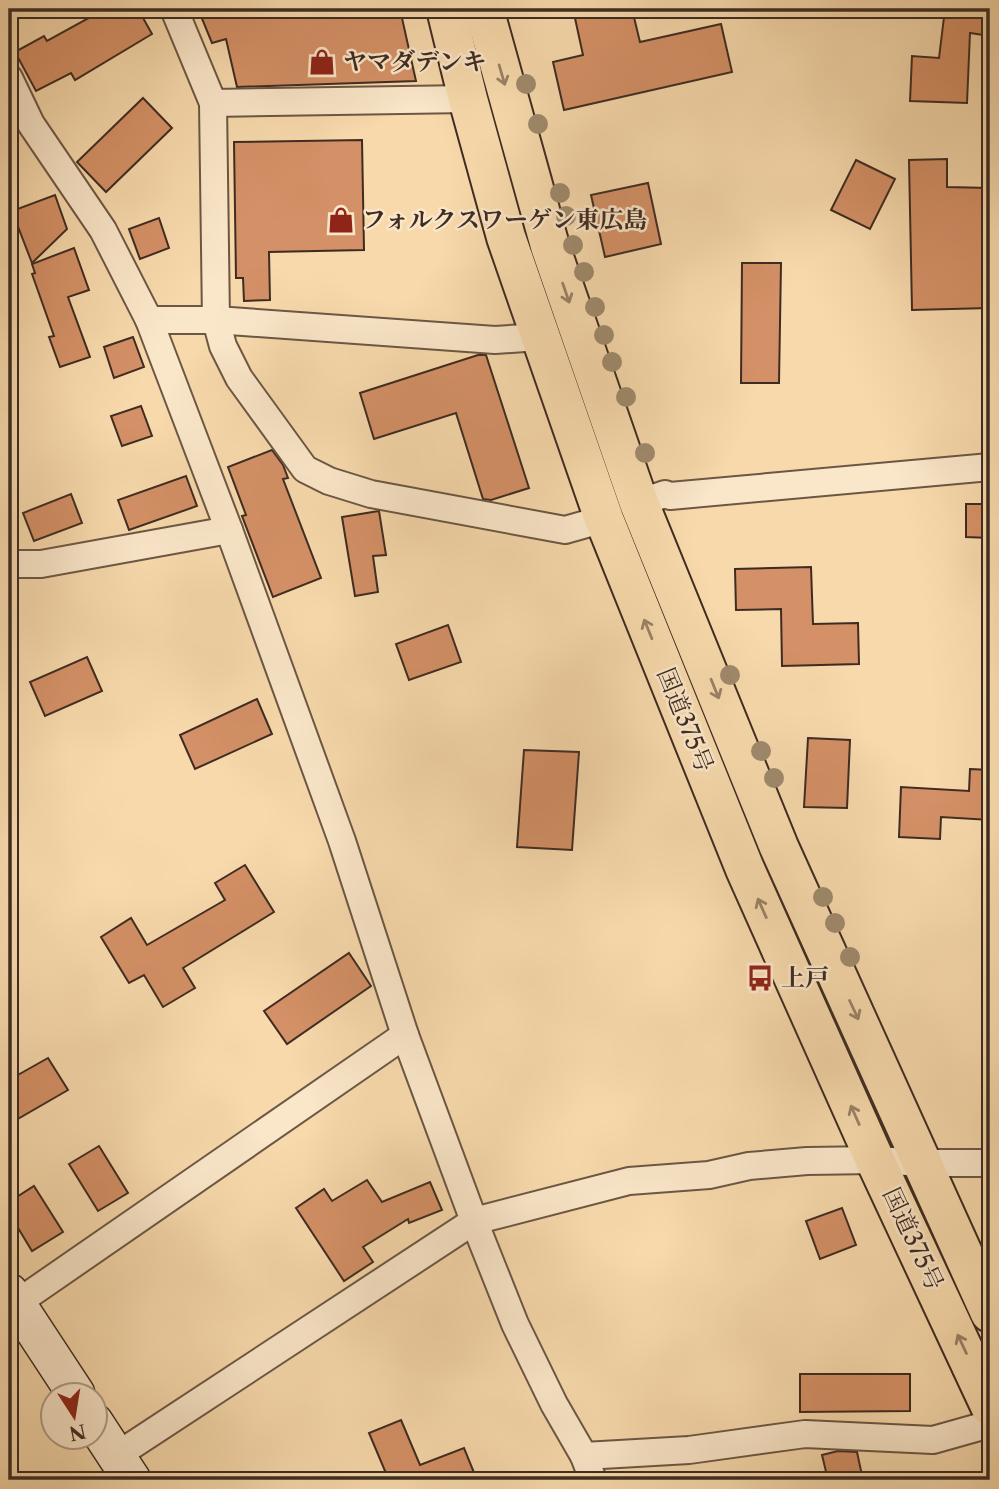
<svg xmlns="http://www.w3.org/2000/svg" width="999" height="1489" font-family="'Libre Caslon Text','Noto Serif JP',serif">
	<rect width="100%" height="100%" fill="#f7d9ac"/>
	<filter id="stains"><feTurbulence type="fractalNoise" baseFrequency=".00286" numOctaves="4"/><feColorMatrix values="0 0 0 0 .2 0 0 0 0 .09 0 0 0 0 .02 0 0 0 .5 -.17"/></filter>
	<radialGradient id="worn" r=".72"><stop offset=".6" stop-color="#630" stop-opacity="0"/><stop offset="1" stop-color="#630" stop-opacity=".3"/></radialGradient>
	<g fill="#d49066" stroke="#3e2c22" stroke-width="2">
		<path d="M105 9H138L152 34 75 80 71 73 36 91 15 52 44 36 47 41Z"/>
		<path d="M198 9H400L416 81 237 87 226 39 212 43Z"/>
		<path d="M573 9H632L640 42 721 24 732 72 564 110 553 62 583 55Z"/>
		<path d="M945 9H990V36L970 33 967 103 910 101 912 56 939 58Z"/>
		<path d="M143 98 172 128 106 192 77 162Z"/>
		<path d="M362 140 364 250 269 252 270 300 244 301 243 278H236L234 142Z"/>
		<path d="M947 159V187L990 188V308L912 310 909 160Z"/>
		<path d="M856 160 895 179 870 229 831 210Z"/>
		<path d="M648 183 661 244 605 257 591 195Z"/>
		<path d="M55 195 67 229 32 263 12 211Z"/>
		<path d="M159 218 169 248 140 259 129 229Z"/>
		<path d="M74 248 89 290 68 297 90 357 60 367 49 337 54 336 32 274 35 273 32 264Z"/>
		<path d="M742 263H781L779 383H741Z"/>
		<path d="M133 337 144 367 114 378 104 347Z"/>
		<path d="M478 355H486L529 488 491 500 483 499 456 413 374 439 360 393Z"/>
		<path d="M141 406 152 436 122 446 111 416Z"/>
		<path d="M272 450 283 465 288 478 283 479 321 578 273 597 242 516 246 515 228 467Z"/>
		<path d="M186 476 197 506 129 530 118 500Z"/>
		<path d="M71 494 82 523 34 541 23 513Z"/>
		<path d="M966 504H990V538L966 537Z"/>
		<path d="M379 511 386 555 373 556 378 592 355 596 342 517Z"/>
		<path d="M811 567 813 624 858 623 859 664 782 666 781 609 736 610 735 569Z"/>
		<path d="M448 625 461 662 409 680 396 644Z"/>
		<path d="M87 657 102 691 45 716 30 682Z"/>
		<path d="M257 699 272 734 195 769 180 735Z"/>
		<path d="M808 738 850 740 847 808 804 807Z"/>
		<path d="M524 750 579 752 572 850 517 847Z"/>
		<path d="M970 769 990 770V820L941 817 940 839 899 837 901 787 969 791Z"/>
		<path d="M245 865 274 912 183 968 195 988 163 1007 144 975 129 983 101 937 131 918 147 945 225 900 215 883Z"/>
		<path d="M349 953 371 986 287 1044 264 1011Z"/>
		<path d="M48 1058 68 1090 9 1124V1080Z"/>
		<path d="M99 1146 128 1193 98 1211 69 1164Z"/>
		<path d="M367 1180 382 1202 430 1182 442 1210 409 1223 408 1219 363 1247 373 1262 344 1281 296 1208 324 1189 332 1201Z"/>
		<path d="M34 1186 63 1232 32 1251 9 1213V1202Z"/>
		<path d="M842 1208 856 1245 820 1259 806 1221Z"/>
		<path d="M800 1374H910V1411L800 1412Z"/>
		<path d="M401 1420 420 1465 464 1448 475 1475 463 1480H386L388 1478 369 1433Z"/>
		<path d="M838 1451 857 1452 863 1480H828L822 1455Z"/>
	</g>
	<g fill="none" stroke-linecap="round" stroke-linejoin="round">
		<g stroke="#6c5744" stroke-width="30">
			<g id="street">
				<path d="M174 9 213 103 468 99"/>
				<path d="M9 78 31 124 103 230 149 320 229 530 342 841 405 1035 474 1221 515 1324 554 1404 584 1456 593 1480"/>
				<path d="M213 103 216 320 223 346 239 378 305 469 329 481 371 494 565 530 604 519"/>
				<path d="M149 320H216L495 340 539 337"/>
				<path d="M639 503 665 494 670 496 990 467"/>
				<path d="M9 564H41L229 530"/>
				<path d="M17 1303 405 1035"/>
				<path d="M116 1456 474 1221 629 1181 709 1175 749 1166 807 1161 875 1160 924 1163H990"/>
				<path d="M584 1456 689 1450 805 1434 933 1440 990 1424"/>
			</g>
		</g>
		<g stroke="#3e2c22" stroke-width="40">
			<g id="secondary">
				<path d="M9 1292 76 1394"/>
				<path d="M94 1422 132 1480"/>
			</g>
		</g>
		<g stroke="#3e2c22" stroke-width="42">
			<g id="highway">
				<path d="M446 9 468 99 506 237 604 519 745 869 875 1160 990 1406"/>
				<path d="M484 9 550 246 639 503 779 847 990 1313"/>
			</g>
		</g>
		<use href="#street" stroke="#fae6c9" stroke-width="26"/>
		<use href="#secondary" stroke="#fae6c9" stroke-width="37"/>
		<use href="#highway" stroke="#f7d9ac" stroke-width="38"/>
	</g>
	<g fill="#9f8a6c">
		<circle cx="526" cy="84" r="10"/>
		<circle cx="538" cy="124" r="10"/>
		<circle cx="560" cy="193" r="10"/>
		<circle cx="566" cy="216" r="10"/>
		<circle cx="573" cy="245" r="10"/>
		<circle cx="584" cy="272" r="10"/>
		<circle cx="595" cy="307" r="10"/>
		<circle cx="604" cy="335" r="10"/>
		<circle cx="612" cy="362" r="10"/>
		<circle cx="626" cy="397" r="10"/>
		<circle cx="645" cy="453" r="10"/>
		<circle cx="730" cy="675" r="10"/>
		<circle cx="761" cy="751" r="10"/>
		<circle cx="774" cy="778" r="10"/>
		<circle cx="823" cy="897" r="10"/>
		<circle cx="835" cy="923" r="10"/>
		<circle cx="850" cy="957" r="10"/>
	</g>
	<defs><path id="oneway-shaft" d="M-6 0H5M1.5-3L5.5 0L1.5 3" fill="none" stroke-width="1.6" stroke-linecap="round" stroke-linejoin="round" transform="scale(1.75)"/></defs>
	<g stroke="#9a8267">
		<use href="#oneway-shaft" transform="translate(502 75) rotate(74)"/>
		<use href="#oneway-shaft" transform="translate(566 293) rotate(71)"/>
		<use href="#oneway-shaft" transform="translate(648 629) rotate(-112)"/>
		<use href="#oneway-shaft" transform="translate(715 689) rotate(68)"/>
		<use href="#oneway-shaft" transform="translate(762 908) rotate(-114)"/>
		<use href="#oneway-shaft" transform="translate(854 1010) rotate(65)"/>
		<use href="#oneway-shaft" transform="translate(855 1115) rotate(-114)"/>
		<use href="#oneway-shaft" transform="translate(962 1344) rotate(-115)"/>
	</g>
	<defs>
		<g id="shop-bare" transform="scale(2.1)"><path d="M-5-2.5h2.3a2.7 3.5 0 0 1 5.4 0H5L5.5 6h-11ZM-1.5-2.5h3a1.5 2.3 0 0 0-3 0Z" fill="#8f2418" stroke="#fae6c9" stroke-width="2.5" paint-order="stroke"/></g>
		<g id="bus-bare" transform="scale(2.1)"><path d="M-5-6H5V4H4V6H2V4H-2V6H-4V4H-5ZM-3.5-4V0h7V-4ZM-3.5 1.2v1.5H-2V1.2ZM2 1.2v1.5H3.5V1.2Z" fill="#8f2418" stroke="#fae6c9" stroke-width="2.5" paint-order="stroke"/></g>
	</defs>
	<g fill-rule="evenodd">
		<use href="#shop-bare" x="322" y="62"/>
		<use href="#shop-bare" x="341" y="220"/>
		<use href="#bus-bare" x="760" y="978"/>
	</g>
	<g text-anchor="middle" stroke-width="5" stroke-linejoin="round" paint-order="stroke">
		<g font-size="24" font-weight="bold" fill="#3e2c22" stroke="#fae6c9" text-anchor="start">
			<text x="343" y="70">ヤマダデンキ</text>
			<text x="362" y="228">フォルクスワーゲン東広島</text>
			<text x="781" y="986">上戸</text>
		</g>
		<g font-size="24" fill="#3e2c22" stroke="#fae6c9">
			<text transform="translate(685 720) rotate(68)" y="8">国道375号</text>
			<text transform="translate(913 1239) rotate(65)" y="8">国道375号</text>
		</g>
	</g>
	<rect width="999" height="1489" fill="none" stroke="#f7d9ac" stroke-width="35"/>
	<rect x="10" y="10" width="978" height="1468" fill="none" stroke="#3e2c22" stroke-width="3.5"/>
	<rect x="18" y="18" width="964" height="1454" fill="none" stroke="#3e2c22" stroke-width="2"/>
	<g transform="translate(74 1416) rotate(168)"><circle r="33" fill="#fae6c9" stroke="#af9c86" stroke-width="2"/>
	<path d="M0-5L12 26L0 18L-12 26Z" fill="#8f2418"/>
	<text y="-10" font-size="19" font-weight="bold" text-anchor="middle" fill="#3e2c22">N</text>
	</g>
	<rect width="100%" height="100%" filter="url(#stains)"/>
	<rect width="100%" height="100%" fill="url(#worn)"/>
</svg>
